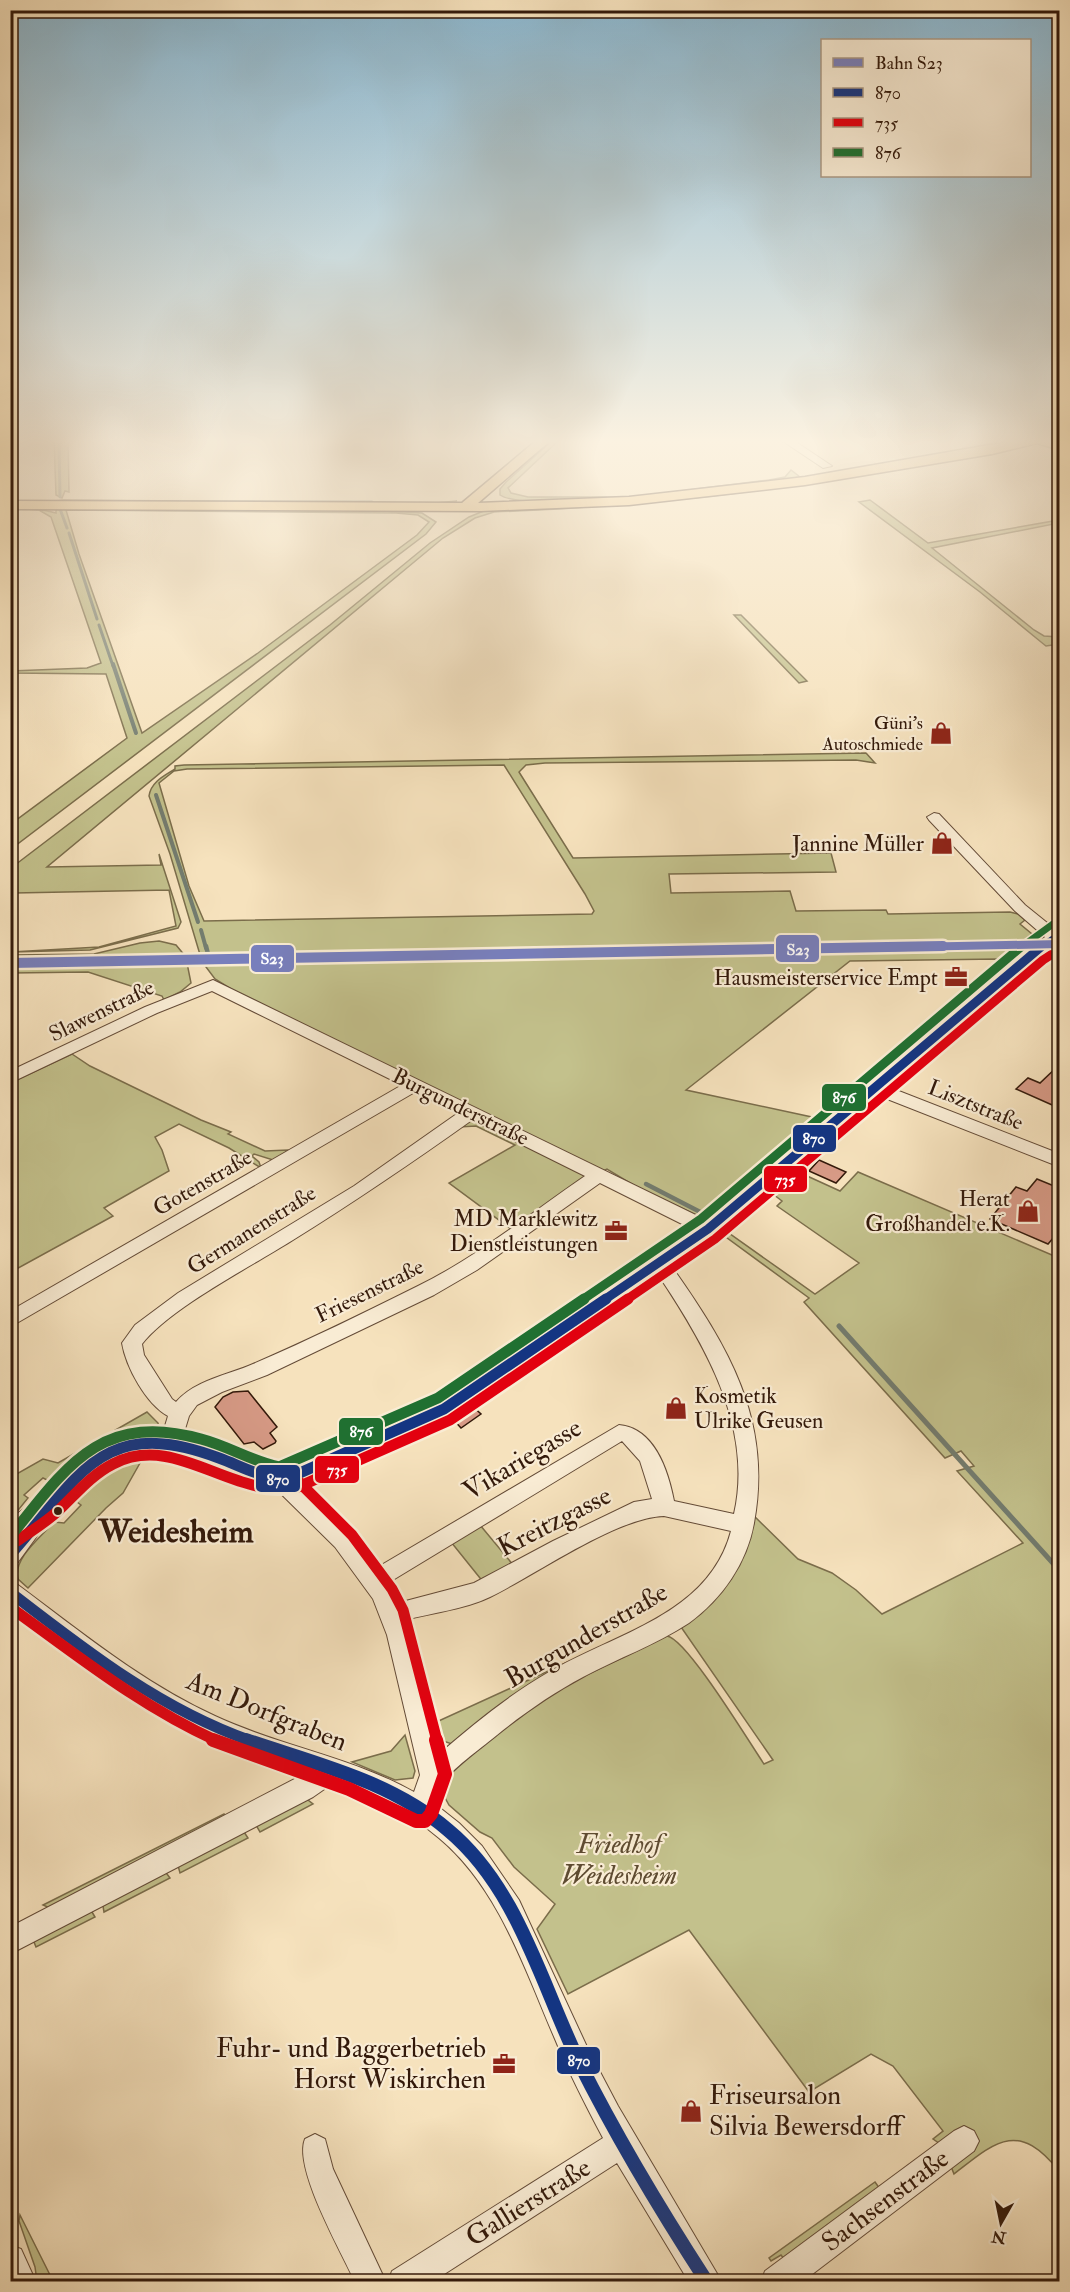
<svg xmlns="http://www.w3.org/2000/svg" width="1070" height="2292" font-family="'IM FELL Double Pica',serif">
	<rect width="100%" height="100%" fill="#f6e2bd"/>
	<filter id="stains"><feTurbulence type="fractalNoise" baseFrequency=".00333" numOctaves="4"/><feColorMatrix values="0 0 0 0 .2 0 0 0 0 .09 0 0 0 0 .02 0 0 0 .5 -.17"/></filter>
	<radialGradient id="worn" r=".72"><stop offset=".6" stop-color="#630" stop-opacity="0"/><stop offset="1" stop-color="#630" stop-opacity=".3"/></radialGradient>
	<g fill="#c3c18c" stroke="#7b6d4b" stroke-width="1.5" fill-rule="evenodd">
		<path d="M54 440H68L69 492 65 491 62 498 56 495Z"/>
		<path d="M553 440H559L508 488 511 493 528 497H632L769 480 785 477 791 470 800 477C755 485 530 515 500 495V489L506 482Z"/>
		<path d="M818 482C710 499 603 508 494 512L475 518 443 538 47 867 161 865 159 854 181 922 178 928 90 950 11 952 99 947 176 926 169 890 14 893 11 896V868L330 625 430 543 469 517 486 510 643 503Z"/>
		<path d="M63 500 435 503 457 501 445 503 55 501Z"/>
		<path d="M870 500 928 543 1059 520V523L932 548 1034 630 1044 636 1059 637V644L1046 646 1041 642 980 592 859 502Z"/>
		<path d="M11 508C27 508 41 509 56 513V509L363 510 422 513 436 522 426 534 11 849V824L127 738 106 674 11 673V671L87 668 101 663 51 517 39 510ZM66 510 396 513 418 515 429 522 417 535 258 653 142 733 79 554Z"/>
		<path d="M734 615H741L807 681 799 683Z"/>
		<path d="M866 753 875 763 856 760 545 763 526 765 519 772 573 858 831 853 836 872 669 874 671 893 790 891 796 911 886 910 888 914 1010 912 1018 914 1025 920 1020 924 1032 934 1030 941 201 958 170 854 149 796C151 782 164 776 175 769V766L184 765ZM504 765 585 894 594 911 592 914 204 921 189 886 159 783 174 771 187 769Z"/>
		<path d="M159 941 176 945 186 957 11 960V955L94 954 140 943Z"/>
		<path d="M1023 947 1007 961 999 959 850 961 686 1090 821 1119 702 1218 635 1186 607 1169 603 1171 244 997 215 979 203 963Z"/>
		<path d="M187 963 191 983 180 992 164 1000 162 996 88 972 11 973 10 965Z"/>
		<path d="M72 1054 90 1066 201 1120 231 1132 228 1134 265 1151 288 1150 289 1152 273 1160 254 1154 252 1156 259 1162 261 1168 229 1148 179 1124 155 1137 162 1150 169 1171 104 1208 113 1216 11 1272 10 1083Z"/>
		<path d="M469 1118 587 1175 511 1229 449 1183 515 1145 476 1126 460 1127Z"/>
		<path d="M794 1170 840 1191 858 1172 1059 1258V2171C1018 2120 996 2141 954 2174L943 2146 933 2139 943 2131 893 2066 871 2054 809 2092 689 1930 568 1994 537 1929 555 1904 514 1867 492 1838 480 1832 449 1805 444 1796 453 1769 466 1757 553 1691 667 1636C687 1639 749 1742 764 1764L773 1760 681 1627 753 1515 798 1559 832 1573 856 1590 882 1614 1023 1543 957 1471 974 1466 961 1451 945 1458 804 1302 809 1298 719 1232 723 1229 815 1294 859 1263 777 1206 782 1201 769 1191Z"/>
		<path d="M147 1412 158 1423 159 1431 123 1436 101 1443 78 1457 54 1478 47 1480 43 1478 24 1495 28 1498 11 1519V1479L13 1476 43 1459 58 1463Z"/>
		<path d="M144 1456 123 1493 106 1508 28 1588 18 1579C12 1559 42 1536 54 1522L64 1523 81 1505 77 1502 84 1495 83 1490C99 1472 118 1454 144 1456Z"/>
		<path d="M480 1525 514 1566 484 1583 451 1542Z"/>
		<path d="M570 1661 452 1744 434 1738 432 1724Z"/>
		<path d="M405 1735 415 1771 413 1778 395 1780 352 1762 391 1751Z"/>
		<path d="M304 1797 313 1804 260 1832 256 1825Z"/>
		<path d="M224 1814 228 1820 54 1910 43 1905Z"/>
		<path d="M242 1829 248 1838 180 1873 177 1862Z"/>
		<path d="M164 1870 170 1878 104 1912 102 1900Z"/>
		<path d="M89 1907 95 1917 36 1947 32 1937Z"/>
		<path d="M875 2182 880 2189 784 2259 781 2255 771 2261 769 2258Z"/>
		<path d="M20 2215 53 2281H37L35 2267 19 2221Z"/>
	</g>
	<g fill="none" stroke-linecap="round" stroke-linejoin="round">
		<g stroke="#737c6f" stroke-width="3">
			<path d="M59 440 60 497"/>
			<path d="M171 502H372"/>
			<path d="M60 509 67 528"/>
			<path d="M69 533 97 619"/>
			<path d="M99 625 113 666"/>
		</g>
		<g stroke="#737c6f" stroke-width="4">
			<path d="M113 664 136 733"/>
			<path d="M156 795 198 922"/>
			<path d="M201 930 206 948"/>
		</g>
		<g stroke="#737c6f" stroke-width="4.5">
			<path d="M206 946 208 954"/>
			<path d="M646 1184 706 1215"/>
		</g>
		<path stroke="#737c6f" stroke-width="5" d="M839 1326 1060 1571"/>
	</g>
	<g fill="#d79a86" stroke="#33190a" stroke-width="1.5">
		<path d="M1059 1065V1108L1016 1089 1028 1078 1040 1083Z"/>
		<path d="M819 1160 846 1172 836 1183 809 1171Z"/>
		<path d="M1037 1179 1059 1188V1238L1055 1236 1048 1244 990 1219 1016 1187 1027 1191Z"/>
		<path d="M248 1391 277 1427 270 1433 276 1441 275 1443 263 1449 254 1442 244 1444 215 1407 223 1397 233 1392Z"/>
		<path d="M470 1404 481 1414 461 1428 451 1417Z"/>
	</g>
	<g fill="none" stroke-linecap="round" stroke-linejoin="round">
		<g stroke="#644b37" stroke-width="2">
			<g id="minor">
				<path d="M781 440H793L832 466 823 468Z"/>
				<path d="M934 813 939 814 1025 905 1056 930 1060 929V941L1042 953 886 1086 1060 1154V1167L877 1095 715 1234 670 1264C728 1346 773 1420 754 1523 747 1563 722 1599 689 1623 656 1645 618 1658 583 1677 553 1693 524 1713 497 1735 484 1746 450 1770 443 1783 439 1789 437 1798 435 1804L459 1823 482 1846 519 1900 588 2049 618 2106 722 2282H689L617 2163 432 2282H388L392 2271 603 2138C586 2106 569 2073 555 2039 525 1970 499 1888 439 1838 409 1812 373 1796 336 1781L313 1797 10 1954V1927L308 1772C262 1756 215 1742 172 1719 114 1688 63 1645 10 1605V1583L18 1585C81 1632 143 1683 215 1716 279 1746 352 1757 414 1792L420 1775 387 1635 373 1599 335 1547 273 1486 183 1456 139 1452 123 1455 100 1467 56 1510 18 1562 10 1565V1519C65 1482 89 1432 162 1436L168 1416C146 1404 126 1367 122 1343L135 1325 178 1293 354 1186 458 1113 415 1092 10 1327V1311L402 1085 212 991 157 1013 10 1083V1071L145 1007 213 980 706 1220 1045 937 1015 911 929 820 927 817ZM472 1120 585 1176C531 1213 477 1257 418 1286 364 1313 309 1340 253 1364 228 1375 195 1380 176 1402L172 1399 144 1355 142 1344C170 1308 252 1266 293 1240 354 1202 413 1162 472 1120ZM600 1183 694 1230 437 1403 288 1469H268L182 1439 189 1416 197 1405 222 1392 267 1375 434 1295 477 1270ZM657 1273C704 1343 754 1427 734 1514L674 1501C668 1470 654 1428 619 1425L378 1567 351 1535 297 1483 451 1415ZM622 1441 640 1461 652 1499 634 1502 553 1541 474 1583 398 1603 388 1583ZM664 1516 731 1531C709 1615 615 1633 549 1672 509 1695 474 1724 439 1754L405 1620C432 1613 465 1609 490 1597 537 1574 615 1518 664 1516Z"/>
				<path d="M964 2126 974 2131 979 2141 974 2151 802 2282H761L765 2271 954 2131Z"/>
				<path d="M315 2134 325 2139 333 2169 386 2282H355C341 2251 293 2168 305 2139Z"/>
				<path d="M10 2245 21 2249 36 2282H10Z"/>
			</g>
		</g>
		<g stroke="#33190a" stroke-width="3">
			<path id="major" d="M537 440H551L478 503 629 497 805 477 1018 440 1060 442V450L1037 443 992 454 805 485 629 505 481 511 10 509V501L462 503Z"/>
		</g>
		<use href="#minor" fill="#f9ecd4" fill-rule="evenodd"/>
		<use href="#major" fill="#ebc17e" fill-rule="evenodd"/>
		<g stroke="#f9ecd4" stroke-width="10">
			<path id="bus-1-far3" d="M1040 948 1060 934"/>
		</g>
		<g stroke="#f9ecd4" stroke-width="14">
			<path id="bus-1-far2" d="M604 1300 708 1229 1042 946"/>
		</g>
		<g stroke="#f9ecd4" stroke-width="16">
			<g id="bus-1-far1">
				<path d="M10 1555C78 1479 101 1413 219 1458 244 1467 266 1482 293 1476L444 1409 606 1299"/>
				<path d="M10 1592C85 1650 160 1709 251 1741"/>
			</g>
		</g>
		<g stroke="#f9ecd4" stroke-width="18">
			<path id="bus-1" d="M246 1740C316 1764 391 1781 448 1830 518 1888 541 1984 579 2062 617 2138 661 2211 707 2282"/>
		</g>
		<g stroke="#f9ecd4" stroke-width="14">
			<path id="bus-2-far2" d="M626 1300 715 1239 1043 960 1060 949"/>
		</g>
		<g stroke="#f9ecd4" stroke-width="16">
			<g id="bus-2-far1">
				<path d="M287 1470 352 1535 392 1589 403 1610 437 1741"/>
				<path d="M17 1541C31 1531 45 1523 58 1511 75 1495 91 1475 113 1464 163 1438 209 1476 257 1486 271 1489 284 1488 298 1487L450 1420 628 1299"/>
				<path d="M10 1607C78 1656 140 1706 217 1741"/>
			</g>
		</g>
		<g stroke="#f9ecd4" stroke-width="18">
			<path id="bus-2" d="M213 1740 349 1789 416 1821H425L431 1814 445 1774 436 1740"/>
		</g>
		<g stroke="#f9ecd4" stroke-width="10">
			<path id="bus-3-far2" d="M1020 948 1053 924"/>
		</g>
		<g stroke="#f9ecd4" stroke-width="14">
			<path id="bus-3-far1" d="M582 1300 701 1219 1022 946"/>
		</g>
		<g stroke="#f9ecd4" stroke-width="16">
			<path id="bus-3" d="M10 1537C66 1467 101 1411 201 1439 228 1446 251 1461 279 1467L438 1398 584 1299"/>
		</g>
		<use href="#bus-1-far3" stroke="#143582" stroke-width="7"/>
		<use href="#bus-1-far2" stroke="#143582" stroke-width="9"/>
		<use href="#bus-1-far1" stroke="#143582" stroke-width="11"/>
		<use href="#bus-1" stroke="#143582" stroke-width="14"/>
		<use href="#bus-2-far2" stroke="#e3000f" stroke-width="9"/>
		<use href="#bus-2-far1" stroke="#e3000f" stroke-width="11"/>
		<use href="#bus-2" stroke="#e3000f" stroke-width="14"/>
		<use href="#bus-3-far2" stroke="#207031" stroke-width="7"/>
		<use href="#bus-3-far1" stroke="#207031" stroke-width="9"/>
		<use href="#bus-3" stroke="#207031" stroke-width="11"/>
		<g stroke="#f9ecd4" stroke-width="12">
			<path id="rail-1-far1" d="M860 948 1060 944"/>
		</g>
		<g stroke="#f9ecd4" stroke-width="15">
			<path id="rail-1" d="M10 963 943 946"/>
		</g>
		<use href="#rail-1-far1" stroke="#787fbc" stroke-width="8"/>
		<use href="#rail-1" stroke="#787fbc" stroke-width="10"/>
	</g>
	<linearGradient id="sky" x2="0" y2="1"><stop stop-color="#8ab8d2"/><stop offset="0.58" stop-color="#fbf2e1"/><stop offset="1" stop-color="#fbf2e1" stop-opacity="0"/></linearGradient>
	<rect width="1070" height="761" fill="url(#sky)"/>
	<defs>
		<g id="shop-bare" transform="scale(1.8)"><path d="M-5-2.5h2.3a2.7 3.5 0 0 1 5.4 0H5L5.5 6h-11ZM-1.5-2.5h3a1.5 2.3 0 0 0-3 0Z" fill="#8f2418" stroke="#f9ecd4" stroke-width="2.5" paint-order="stroke"/></g>
		<g id="office-bare" transform="scale(1.8)"><path d="M-6-3h4V-5.5h4V-3h4V5H-6ZM-1-4.5V-3h2v-1.5ZM-6 0V1H6V0Z" fill="#8f2418" stroke="#f9ecd4" stroke-width="2.5" paint-order="stroke"/></g>
	</defs>
	<g fill-rule="evenodd">
		<use href="#shop-bare" x="941" y="733"/>
		<use href="#shop-bare" x="942" y="843"/>
		<use href="#office-bare" x="956" y="977"/>
		<use href="#shop-bare" x="1028" y="1211"/>
		<use href="#office-bare" x="616" y="1231"/>
		<use href="#shop-bare" x="676" y="1408"/>
		<use href="#office-bare" x="504" y="2064"/>
		<use href="#shop-bare" x="691" y="2111"/>
	</g>
	<circle fill="#33190a" stroke="#f9ecd4" stroke-width="2" cx="58" cy="1511" r="5"/>
	<g text-anchor="middle" stroke-width="4.5" stroke-linejoin="round" paint-order="stroke">
		<g font-size="18" fill="#33190a" stroke="#f9ecd4" text-anchor="end">
			<text x="923" y="729">Güni's<tspan x="923" dy="21">Autoschmiede</tspan></text>
		</g>
		<g font-size="22" fill="#33190a" stroke="#f9ecd4" text-anchor="end">
			<text x="924" y="851">Jannine Müller</text>
			<text x="938" y="985">Hausmeisterservice Empt</text>
			<text x="1010" y="1206">Herat<tspan x="1010" dy="25">Großhandel e.K.</tspan></text>
			<text x="598" y="1226">MD Marklewitz<tspan x="598" dy="25">Dienstleistungen</tspan></text>
			<text x="694" y="1403" text-anchor="start">Kosmetik<tspan x="694" dy="25">Ulrike Geusen</tspan></text>
		</g>
		<g font-size="22" fill="#33190a" stroke="#f9ecd4">
			<text transform="translate(101 1010) rotate(-26)" y="8">Slawenstraße</text>
			<text transform="translate(976 1104) rotate(22)" y="8">Lisztstraße</text>
			<text transform="translate(461 1106) rotate(26)" y="8">Burgunderstraße</text>
			<text transform="translate(202 1182) rotate(-30)" y="8">Gotenstraße</text>
			<text transform="translate(251 1229) rotate(-32)" y="8">Germanenstraße</text>
			<text transform="translate(369 1290) rotate(-26)" y="8">Friesenstraße</text>
		</g>
		<g font-size="27" fill="#33190a" stroke="#f9ecd4">
			<text transform="translate(522 1459) rotate(-31)" y="9">Vikariegasse</text>
			<text transform="translate(554 1521) rotate(-27)" y="9">Kreitzgasse</text>
			<text transform="translate(586 1635) rotate(-30)" y="9">Burgunderstraße</text>
			<text transform="translate(267 1711) rotate(22)" y="9">Am Dorfgraben</text>
			<text transform="translate(885 2200) rotate(-37)" y="9">Sachsenstraße</text>
			<text transform="translate(528 2202) rotate(-32)" y="9">Gallierstraße</text>
		</g>
		<g font-size="27" font-style="italic" fill="#5e4b31" stroke="#f9ecd4">
			<text x="619" y="1853">Friedhof<tspan x="619" dy="31">Weidesheim</tspan></text>
		</g>
		<g font-size="27" fill="#33190a" stroke="#f9ecd4" text-anchor="end">
			<text x="486" y="2057">Fuhr- und Baggerbetrieb<tspan x="486" dy="31">Horst Wiskirchen</tspan></text>
			<text x="709" y="2104" text-anchor="start">Friseursalon<tspan x="709" dy="31">Silvia Bewersdorff</tspan></text>
		</g>
		<g font-size="32" font-weight="bold" fill="#33190a" stroke="#f9ecd4">
			<text x="176" y="1542">Weidesheim</text>
		</g>
	</g>
	<g stroke="#f9ecd4" stroke-width="2">
		<rect x="775" y="934" width="45" height="29" rx="6" fill="#787fbc"/>
		<rect x="250" y="944" width="45" height="29" rx="6" fill="#787fbc"/>
		<rect x="821" y="1083" width="46" height="29" rx="6" fill="#207031"/>
		<rect x="792" y="1124" width="45" height="29" rx="6" fill="#143582"/>
		<rect x="763" y="1165" width="45" height="28" rx="6" fill="#e3000f"/>
		<rect x="338" y="1417" width="46" height="29" rx="6" fill="#207031"/>
		<rect x="314" y="1455" width="46" height="29" rx="6" fill="#e3000f"/>
		<rect x="255" y="1464" width="46" height="29" rx="6" fill="#143582"/>
		<rect x="556" y="2046" width="45" height="29" rx="6" fill="#143582"/>
	</g>
	<g font-size="16" text-anchor="middle" font-weight="bold" fill="#fff">
		<text x="798" y="955">S23</text>
		<text x="272" y="964">S23</text>
		<text x="844" y="1103">876</text>
		<text x="814" y="1144">870</text>
		<text x="785" y="1185">735</text>
		<text x="361" y="1437">876</text>
		<text x="337" y="1475">735</text>
		<text x="278" y="1485">870</text>
		<text x="579" y="2066">870</text>
	</g>
	<rect width="1070" height="2292" fill="none" stroke="#f6e2bd" stroke-width="36"/>
	<rect x="12" y="12" width="1046" height="2268" fill="none" stroke="#33190a" stroke-width="3"/>
	<rect x="18" y="18" width="1034" height="2256" fill="none" stroke="#33190a" stroke-width="1.5"/>
	<rect x="821" y="39" width="210" height="138" fill="#f9ecd4" stroke="#aa9883" stroke-width="1.5"/>
	<rect x="833" y="58" width="30" height="9" fill="#787fbc" stroke="#aa9883" stroke-width="1.5"/>
	<text x="875" y="69" font-size="18" fill="#33190a">Bahn S23</text>
	<rect x="833" y="88" width="30" height="9" fill="#143582" stroke="#aa9883" stroke-width="1.5"/>
	<text x="875" y="99" font-size="18" fill="#33190a">870</text>
	<rect x="833" y="118" width="30" height="9" fill="#e3000f" stroke="#aa9883" stroke-width="1.5"/>
	<text x="875" y="129" font-size="18" fill="#33190a">735</text>
	<rect x="833" y="148" width="30" height="9" fill="#207031" stroke="#aa9883" stroke-width="1.5"/>
	<text x="875" y="159" font-size="18" fill="#33190a">876</text>
	<g transform="translate(1001 2223) rotate(189)" stroke="#f9ecd4" stroke-width="4.5" paint-order="stroke">
	<path d="M0-4.5L10 22L0 15L-10 22Z" fill="#33190a"/>
	<text y="-9" font-size="16" font-weight="bold" text-anchor="middle" fill="#33190a">N</text>
	</g>
	<rect width="100%" height="100%" filter="url(#stains)"/>
	<rect width="100%" height="100%" fill="url(#worn)"/>
</svg>
